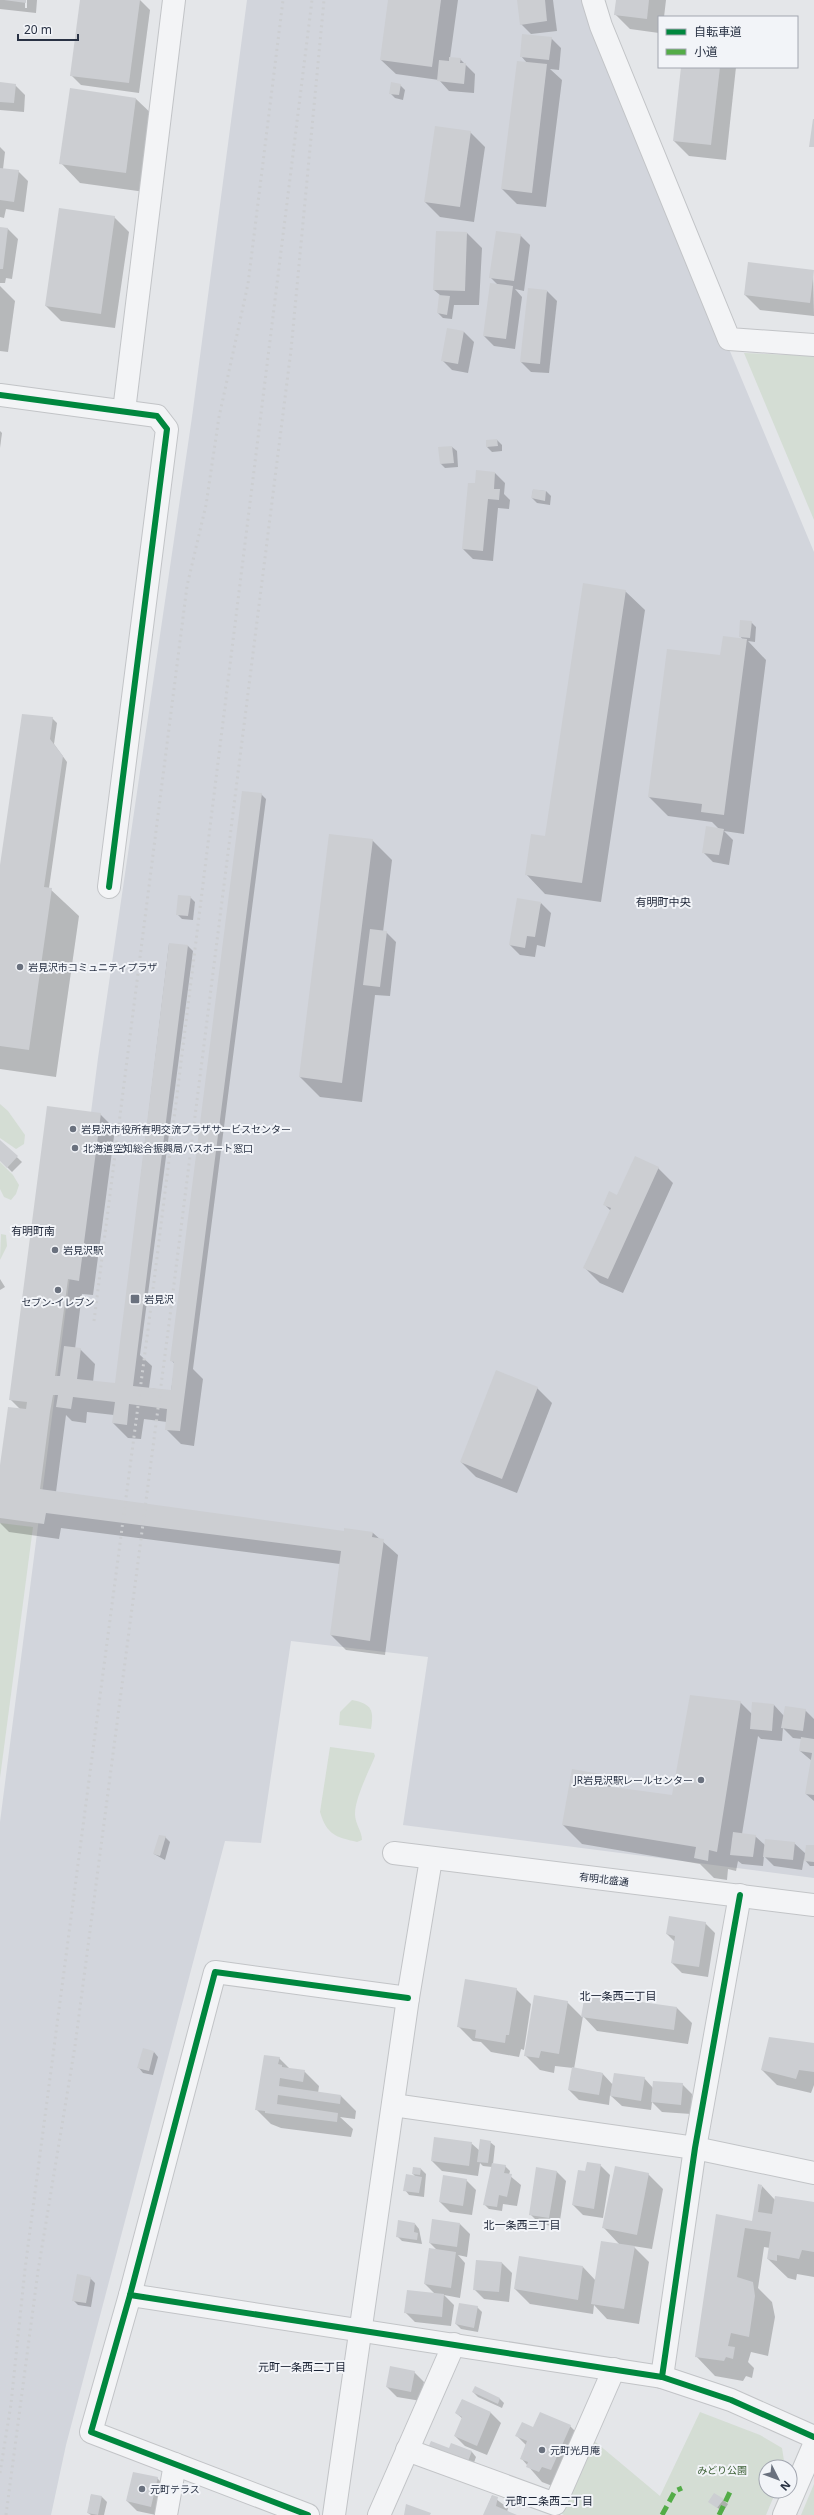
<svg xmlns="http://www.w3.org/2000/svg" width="814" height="2515" font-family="'Noto Sans','Noto Sans JP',sans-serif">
	<rect width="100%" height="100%" fill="#e4e6e9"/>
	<path fill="#d2d5dc" d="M247 0H583L814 552V1878L403 1825 428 1657 291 1641 261 1843 225 1841 66 2445 51 2515H0V1822L98 1058 192 417Z"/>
	<g fill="#d4ddd4">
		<path d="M744 353 814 356V520Z"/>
		<path d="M0 1104 8 1111 25 1135 24 1144 16 1149 0 1138Z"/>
		<path d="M0 1162 13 1175 19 1185 16 1194 11 1200 4 1197 0 1189Z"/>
		<path d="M1 1234 6 1235 7 1246 0 1260Z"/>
		<path d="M0 1523 33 1527 0 1778Z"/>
		<path d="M352 1700C372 1704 374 1710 371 1729L339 1725 340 1712Z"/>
		<path d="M330 1747 374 1753 375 1756C369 1771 355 1798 355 1814 355 1824 362 1831 362 1840L357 1842C336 1837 327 1835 320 1812Z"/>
		<path d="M700 2412 760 2435 782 2448 785 2467H766V2491H776L766 2515H564L558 2512 592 2439 660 2496Z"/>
		<path d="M814 2484V2515H801Z"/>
	</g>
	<g fill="#0003">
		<path d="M0 0H25V8H27V0H37L36 13 0 9Z"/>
		<path d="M81 0H140L150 10 139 93 81 85 71 75Z"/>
		<path d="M389 0H458L450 58 460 59 475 74 474 93 449 91 439 80 396 74 381 60Z"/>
		<path d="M518 0H553L557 31 531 34 521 24Z"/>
		<path d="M617 0H666L664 17H659V33L630 29 615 14Z"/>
		<path d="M551 38 561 48 559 70 550 69 562 80 546 207 517 204 502 189 527 63 521 56Z"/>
		<path d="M682 67H736L726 160 689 156 674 141Z"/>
		<path d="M0 83 15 85 25 95 24 112 0 110Z"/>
		<path d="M400 85 405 90 403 100 395 98 390 93Z"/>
		<path d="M71 89 136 99 156 118 145 192 80 183 61 163Z"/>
		<path d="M470 132 485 147 474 222 440 217 425 202Z"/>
		<path d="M0 147 5 152 3 169 18 171 28 181 24 212 6 209 4 218 0 217Z"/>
		<path d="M114 217 129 232 115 328 61 321 46 306Z"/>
		<path d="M0 228 8 229 18 239 12 279 6 278 5 283H0Z"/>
		<path d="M467 233 482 248 479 305H454L452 319 443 318 438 313 440 295 434 290Z"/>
		<path d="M520 235 530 245 524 291 515 289 522 297 515 349 494 346 484 336 498 285 490 277Z"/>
		<path d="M813 270 814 316 760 310 745 295Z"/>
		<path d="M0 286 15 301 8 352 0 351Z"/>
		<path d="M547 291 557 301 549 373 531 372 521 362Z"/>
		<path d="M448 329 464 332 474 342 468 373 452 370 442 360Z"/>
		<path d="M0 431 2 433 0 448Z"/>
		<path d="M497 440 502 445V451L492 452 487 447Z"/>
		<path d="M452 447 457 451 458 467 445 468 440 463Z"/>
		<path d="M495 473 505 483 504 494 510 500 509 509 498 508 493 561 473 559 463 549 476 484Z"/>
		<path d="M533 490 546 491 551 496 550 505 537 503 532 498Z"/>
		<path d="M625 591 645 610 601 902 545 894 526 874 546 837Z"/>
		<path d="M751 622 756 627 755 642 748 641 766 660 744 834 724 831 733 840 729 865 713 862 703 852 720 830 712 822 668 816 649 797 721 657 743 640 740 636Z"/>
		<path d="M52 718 57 723 54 744 67 762 49 888 79 916 56 1077 0 1069V871Z"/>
		<path d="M261 794 266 799 193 1369 203 1379 194 1446 181 1444 166 1429 167 1422 144 1419 141 1439 128 1438 113 1423 114 1415 87 1412 86 1423 72 1421 66 1415 56 1492 345 1532 373 1533 398 1555 385 1655 346 1650 331 1635 340 1564 61 1528 59 1539 9 1532 0 1523V1473L20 1409 10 1399 100 1114 115 1129 93 1295 82 1294 75 1349H80L95 1364 93 1382 116 1385 169 944 188 946 193 951 140 1355 152 1366 149 1388 171 1391 175 1364 171 1360Z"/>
		<path d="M372 840 392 860 383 932H386L396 942 390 996 375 995 362 1102 320 1097 300 1077Z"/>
		<path d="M190 897 195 902 193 920 182 919 177 914Z"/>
		<path d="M541 903 551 913 545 947 537 945 535 957 520 955 510 945Z"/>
		<path d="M0 1141 22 1162 12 1172 0 1160Z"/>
		<path d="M658 1168 673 1183 623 1293 600 1283 585 1268 611 1211 604 1204Z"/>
		<path d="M0 1279 5 1287 0 1290Z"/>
		<path d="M537 1388 552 1403 517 1493 476 1477 461 1462Z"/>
		<path d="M740 1702 752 1714 774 1705 784 1716 805 1710 814 1719V1801L806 1794 812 1761 800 1751 802 1739 793 1738 783 1728 782 1741 761 1739 758 1736 742 1834 755 1836 766 1846 794 1843 806 1854 814 1846V1866H810L804 1859 802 1870 774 1866 764 1856 763 1866 742 1864 738 1861 736 1871 728 1869 727 1880 714 1878 700 1864 582 1844 563 1825 599 1775 613 1788 672 1796Z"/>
		<path d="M165 1837 170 1842 165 1860 154 1854Z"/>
		<path d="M705 1923 715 1933 708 1977 682 1973 672 1963 675 1942 667 1934Z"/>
		<path d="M516 1989 531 2004 524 2050 521 2049 519 2057 491 2052 481 2042 473 2041 458 2026Z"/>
		<path d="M535 1996 567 2002 582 2017 586 1996 677 2008 692 2023 688 2044 597 2031 583 2016 574 2069 602 2073 613 2085 615 2074 644 2078 653 2088 654 2082 682 2084 692 2094 691 2114 662 2112 652 2102 651 2110 622 2106 610 2095 609 2105 579 2100 569 2090 573 2068 555 2066 554 2073 540 2070 525 2055Z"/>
		<path d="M814 2044V2085L811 2093 777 2085 762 2070Z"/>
		<path d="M154 2052 158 2057 153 2075 143 2073 139 2068Z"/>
		<path d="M279 2058 290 2069 304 2071 319 2086 318 2093 341 2096 356 2111 355 2119 340 2117 353 2129 351 2137 281 2128 271 2124 256 2109Z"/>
		<path d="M490 2142 495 2146 493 2164 505 2166 510 2171 509 2175 521 2185 517 2206 503 2204 502 2211 489 2209 484 2204 492 2167 483 2166 480 2163 478 2176 442 2171 432 2161 471 2143 480 2151Z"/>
		<path d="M600 2165 610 2175 603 2218 583 2215 573 2205 586 2172Z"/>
		<path d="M414 2168 421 2169 426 2174 424 2197 409 2195 405 2190 416 2177 413 2174Z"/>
		<path d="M556 2171 566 2181 559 2227 540 2224 530 2214Z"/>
		<path d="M648 2174 663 2189 652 2249 633 2246 649 2262 639 2324 607 2319 594 2305 593 2314 530 2304 515 2289 583 2267 596 2281 620 2245 604 2228Z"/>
		<path d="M466 2180 476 2190 472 2215 450 2212 440 2202Z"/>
		<path d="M762 2186 775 2200 814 2203V2277L797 2274 796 2280 788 2278 768 2259 770 2248 764 2247 758 2288 772 2302 775 2317 768 2356 751 2352 748 2362 754 2368 752 2378 746 2376 743 2381 715 2376 696 2356 717 2215 753 2222Z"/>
		<path d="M415 2224 419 2229 422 2244 402 2241 397 2236Z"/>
		<path d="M460 2224 470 2234 467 2257 458 2255 465 2263 460 2298 444 2295 454 2305 451 2326 415 2322 405 2312 435 2294 425 2284 430 2249 437 2250 430 2243Z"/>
		<path d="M477 2261 502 2263 512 2273 509 2302 484 2299 474 2289Z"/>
		<path d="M90 2278 95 2283 91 2307 78 2305 73 2300Z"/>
		<path d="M477 2307 482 2312 478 2332 461 2329 456 2324Z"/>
		<path d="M414 2372 424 2382 421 2401 397 2397 387 2387Z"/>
		<path d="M473 2392 500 2399 504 2403 502 2408 478 2397Z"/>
		<path d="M462 2400 491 2413 501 2423 487 2455 465 2446 455 2436 463 2419 456 2413Z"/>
		<path d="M570 2426 585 2441 555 2487 542 2482 521 2458 526 2445 516 2435 534 2428Z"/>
		<path d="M452 2444 472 2452 476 2457 472 2468 449 2450Z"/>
		<path d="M157 2478 167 2488 156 2515 137 2511 127 2501Z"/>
		<path d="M91 2495 102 2497 107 2502 104 2515H91L88 2513Z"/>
		<path d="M492 2496 508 2508 507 2512 514 2515H484Z"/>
		<path d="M723 2500 728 2504 723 2512 710 2502Z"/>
	</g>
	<g fill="#ccced2">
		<path d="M4 0H26V3Z"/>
		<path d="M80 0H140L129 83 70 76Z"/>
		<path d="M388 0H441L432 67 380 60Z"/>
		<path d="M517 0H545L547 21 520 25Z"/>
		<path d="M616 0H649L647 19 614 15Z"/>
		<path d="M522 34 552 37 549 60 520 57Z"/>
		<path d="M449 57 461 58 460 63H466L464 84 437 81 439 60 449 61Z"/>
		<path d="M517 61 547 64 532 193 501 189Z"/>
		<path d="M681 67H720L711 145 673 141Z"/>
		<path d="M0 82 16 84 14 103 0 102Z"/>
		<path d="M391 82 401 84 399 95 389 94Z"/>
		<path d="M70 88 136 98 126 173 59 164Z"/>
		<path d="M813 119H814V147H809Z"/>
		<path d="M435 126 471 131 460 207 424 202Z"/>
		<path d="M0 168 19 170 14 202 0 200Z"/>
		<path d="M59 208 115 216 101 314 45 306Z"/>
		<path d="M0 227 8 228 3 269H0Z"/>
		<path d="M436 231 467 232 465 291 433 290Z"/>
		<path d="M496 231 521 234 514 281 489 278Z"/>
		<path d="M748 262 814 270 810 303 744 295Z"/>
		<path d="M490 283 513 286 506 339 483 336Z"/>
		<path d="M528 288 547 290 540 364 520 362Z"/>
		<path d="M439 295 450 296 447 315 437 313Z"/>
		<path d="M447 328 464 331 458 364 441 361Z"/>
		<path d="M497 439 498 446 486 447V440Z"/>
		<path d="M452 446 454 463 440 464 438 447Z"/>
		<path d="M476 470 495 472 494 489H500L499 500 488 499 483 551 462 549 468 483H475Z"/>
		<path d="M533 489 546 491 545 501 531 498Z"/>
		<path d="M583 583 626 590 582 883 525 875 531 834 545 836Z"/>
		<path d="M740 620 752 621 750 638 739 637Z"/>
		<path d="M723 636 747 639 724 815 701 812 702 804 648 797 667 649 720 655Z"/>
		<path d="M22 714 53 717 50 739 63 756 44 887 52 888 29 1050 0 1046V865Z"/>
		<path d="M242 791 262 793 180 1431 165 1430 167 1409 129 1404 127 1425 112 1423 115 1402 73 1397 71 1409 56 1407 58 1395H53L50 1412 46 1411 50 1412 40 1489 344 1531V1528L373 1532 372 1537 384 1539 370 1641 330 1635 341 1551 46 1513 44 1524 0 1518V1465L8 1407 26 1409 27 1402 9 1400 47 1106 101 1113 79 1281 68 1279 55 1376H60L64 1346 81 1348 77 1379 115 1383 169 943 188 945 133 1386 171 1390 174 1362 170 1361Z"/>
		<path d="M706 826 724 829 719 855 702 853Z"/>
		<path d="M329 834 373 839 342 1083 299 1077Z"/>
		<path d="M178 895 191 896 188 916 176 915Z"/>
		<path d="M517 898 541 902 535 937 527 936 525 948 509 945Z"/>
		<path d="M370 929 387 931 380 987 363 985Z"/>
		<path d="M0 1140 18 1156 7 1168 0 1161Z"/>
		<path d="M635 1156 659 1167 608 1279 583 1268 611 1208 603 1205 609 1191 617 1195Z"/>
		<path d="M496 1370 538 1387 502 1479 460 1462Z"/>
		<path d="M690 1695 741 1701 717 1852 709 1850 708 1861 694 1858 696 1847 562 1825 572 1769 600 1774 598 1785 672 1795Z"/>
		<path d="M752 1702 774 1704 772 1731 750 1729Z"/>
		<path d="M785 1706 806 1709 803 1731 781 1728Z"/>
		<path d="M801 1737 814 1739V1795L805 1794 812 1753 799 1751Z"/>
		<path d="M733 1832 756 1835 753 1857 730 1855Z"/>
		<path d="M159 1835 166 1836 160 1856 153 1854Z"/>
		<path d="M765 1839 795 1842 793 1860 763 1857Z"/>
		<path d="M806 1845H814V1862L804 1861Z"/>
		<path d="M669 1916 706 1922 699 1967 671 1963 675 1936 666 1934Z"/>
		<path d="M465 1979 517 1988 509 2035H506L505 2043 475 2038 476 2030 457 2027Z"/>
		<path d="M585 1994 677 2007 674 2030 581 2017Z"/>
		<path d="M534 1995 568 2001 559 2054 541 2051 539 2058 524 2056Z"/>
		<path d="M769 2037 814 2043V2072L799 2070 796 2079 761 2070Z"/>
		<path d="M143 2048 154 2051 149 2071 137 2068Z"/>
		<path d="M264 2055 280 2057 278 2064 282 2065V2067L305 2070 303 2082 280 2078 279 2086 341 2095 340 2104 278 2095 277 2104 338 2113 337 2122 265 2113V2111L255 2110Z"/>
		<path d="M572 2067 603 2073 599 2095 568 2090Z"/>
		<path d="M614 2073 645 2077 641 2101 610 2096Z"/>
		<path d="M653 2081 683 2083 681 2105 651 2102Z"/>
		<path d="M434 2137 472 2142 469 2166 431 2161Z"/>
		<path d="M480 2139 491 2141 488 2163 477 2162Z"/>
		<path d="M587 2162 601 2164 594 2209 572 2205 578 2170 585 2171Z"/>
		<path d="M492 2163 506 2165 504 2173 512 2174 507 2197 499 2195 497 2207 483 2205Z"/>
		<path d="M615 2166 649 2173 637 2235 602 2228Z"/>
		<path d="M413 2167 421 2168 420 2175 412 2174Z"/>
		<path d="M536 2167 557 2171 549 2218 529 2215Z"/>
		<path d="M406 2174 422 2177 419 2193 403 2191Z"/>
		<path d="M443 2175 467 2179 463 2206 439 2202Z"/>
		<path d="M758 2184 762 2185 758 2212 772 2214 775 2196 814 2202V2252L802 2250 799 2259 777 2255V2261L767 2259 771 2232 745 2228 737 2277 753 2282 755 2296 749 2337 731 2333 728 2346 735 2347 733 2359 726 2357 724 2361 695 2357 716 2214 752 2221Z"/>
		<path d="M432 2219 460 2223 457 2247 429 2243Z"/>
		<path d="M398 2220 415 2223 414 2232 418 2233 417 2240 396 2237Z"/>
		<path d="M601 2241 635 2246 624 2309 591 2304Z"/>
		<path d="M429 2248 456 2252 451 2288 424 2284Z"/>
		<path d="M519 2256 583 2266 578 2300 514 2289Z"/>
		<path d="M476 2260 502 2262 499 2292 473 2290Z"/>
		<path d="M77 2274 91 2277 86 2303 72 2301Z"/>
		<path d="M407 2290 444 2294 442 2317 404 2313Z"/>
		<path d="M459 2303 478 2306 474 2328 455 2324Z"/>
		<path d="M390 2366 415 2371 411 2392 386 2387Z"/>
		<path d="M475 2386 500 2398 498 2404 472 2392Z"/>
		<path d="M462 2399 491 2412 477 2446 454 2436 462 2417 455 2413Z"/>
		<path d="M540 2412 571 2425 551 2470 542 2467 539 2472 526 2467 528 2462 520 2459 527 2441 515 2436 522 2422 533 2427Z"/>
		<path d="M431 2441 449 2448 451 2443 472 2451 467 2464 428 2448Z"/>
		<path d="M133 2472 158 2477 151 2507 126 2501Z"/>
		<path d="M714 2493 724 2499 717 2508 708 2502Z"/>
		<path d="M91 2494 102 2496 98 2515 87 2513Z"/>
		<path d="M492 2495 498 2497 496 2506 517 2515H483Z"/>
		<path d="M406 2504 431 2513 430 2515H404Z"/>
	</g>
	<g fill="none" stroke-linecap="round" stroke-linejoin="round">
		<g stroke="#c2c4c7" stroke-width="24">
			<g id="minor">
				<path d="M593 0 601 26 729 339 814 345"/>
				<path d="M0 395 157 416 167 429 109 887"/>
				<path d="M124 411 174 0"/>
				<path d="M394 1853 814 1905"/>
				<path d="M393 2105 695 2148 814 2173"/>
				<path d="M130 2295 662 2377 731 2400 814 2437"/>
				<path d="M662 2377 695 2148 740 1895"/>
				<path d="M407 2450 555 2504 614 2369"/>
				<path d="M166 2515 175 2464"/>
				<path d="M308 2515 91 2432 130 2295 215 1972 408 1998"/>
				<path d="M334 2515 408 1998 431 1859"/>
				<path d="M379 2515 454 2344"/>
				<path d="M784 2515 814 2445"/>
			</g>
		</g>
		<use href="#minor" stroke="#f3f4f6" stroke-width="22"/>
		<g stroke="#ccced1" stroke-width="3" stroke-dasharray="2 4" stroke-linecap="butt">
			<path d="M94 1321 187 586 206 505 219 417 248 284 283 0"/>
			<path d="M0 2473 11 2404 25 2269 149 1322 312 0"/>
			<path d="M6 2515 38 2271 75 2046 169 1324 291 350 324 0"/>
		</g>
		<g stroke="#53ac47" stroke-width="5" stroke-dasharray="10 5" stroke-linecap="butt">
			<path d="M662 2515 675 2491 682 2488"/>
			<path d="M719 2515 730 2492"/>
		</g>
		<g stroke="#f2f4f8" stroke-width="8">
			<g id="cycleway">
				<path d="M0 395 157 416 167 429 109 887"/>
				<path d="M130 2295 662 2377 731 2400 814 2437"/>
				<path d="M662 2377 695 2148 740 1895"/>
				<path d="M308 2515 91 2432 130 2295 215 1972 408 1998"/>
			</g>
		</g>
		<use href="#cycleway" stroke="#00873e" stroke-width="6"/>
	</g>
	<g fill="#6a717e" stroke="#f2f4f8" stroke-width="1.5">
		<circle cx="20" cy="967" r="4"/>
		<circle cx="73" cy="1129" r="4"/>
		<circle cx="75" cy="1148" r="4"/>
		<circle cx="55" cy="1250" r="4"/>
		<circle cx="58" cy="1290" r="4"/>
		<rect x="130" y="1294" width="10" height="10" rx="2"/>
		<circle cx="701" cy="1780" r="4"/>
		<circle cx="542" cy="2450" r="4"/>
		<circle cx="142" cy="2489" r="4"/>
	</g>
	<g text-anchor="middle" stroke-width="4" stroke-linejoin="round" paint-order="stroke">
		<g font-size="10" fill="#293244" stroke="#f2f4f8" text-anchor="start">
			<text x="28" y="971">岩見沢市コミュニティプラザ</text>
			<text x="81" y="1133">岩見沢市役所有明交流プラザサービスセンター</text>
			<text x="83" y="1152">北海道空知総合振興局パスポート窓口</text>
			<text x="63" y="1254">岩見沢駅</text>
			<text x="144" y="1303">岩見沢</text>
			<text x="58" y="1306" text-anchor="middle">セブン-イレブン</text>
			<text x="693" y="1784" text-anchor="end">JR岩見沢駅レールセンター</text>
			<text x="550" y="2454">元町光月庵</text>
			<text x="150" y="2493">元町テラス</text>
		</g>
		<g font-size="10" fill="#293244" stroke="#f2f4f8">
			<text transform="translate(604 1879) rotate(7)" y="4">有明北盛通</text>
		</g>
		<g font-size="10" fill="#3d6036" stroke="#f2f4f8">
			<text x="722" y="2474">みどり公園</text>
		</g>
		<g font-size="11" fill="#1b2335" stroke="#f2f4f8">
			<text x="663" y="906">有明町中央</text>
			<text x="33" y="1235">有明町南</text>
			<text x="618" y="2000">北一条西二丁目</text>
			<text x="522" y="2229">北一条西三丁目</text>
			<text x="302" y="2371">元町一条西二丁目</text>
			<text x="549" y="2505">元町二条西二丁目</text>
		</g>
	</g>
	<rect x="658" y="16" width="140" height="52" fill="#f2f4f8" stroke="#a2a6b0"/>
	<rect x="666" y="29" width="20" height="6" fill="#00873e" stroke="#a2a6b0"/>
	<text x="694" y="36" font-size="12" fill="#293244">自転車道</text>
	<rect x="666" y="49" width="20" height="6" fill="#53ac47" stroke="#a2a6b0"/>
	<text x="694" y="56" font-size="12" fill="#293244">小道</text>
	<g transform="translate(778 2479) rotate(132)"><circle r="19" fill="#f2f4f8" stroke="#a2a6b0"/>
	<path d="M0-3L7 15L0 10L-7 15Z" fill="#6a717e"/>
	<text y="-6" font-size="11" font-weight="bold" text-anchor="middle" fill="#293244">N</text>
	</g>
	<path d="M18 34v6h60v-6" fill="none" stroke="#293244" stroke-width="2"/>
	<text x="24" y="34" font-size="12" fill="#293244" stroke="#f2f4f8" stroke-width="3" paint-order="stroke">20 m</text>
</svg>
